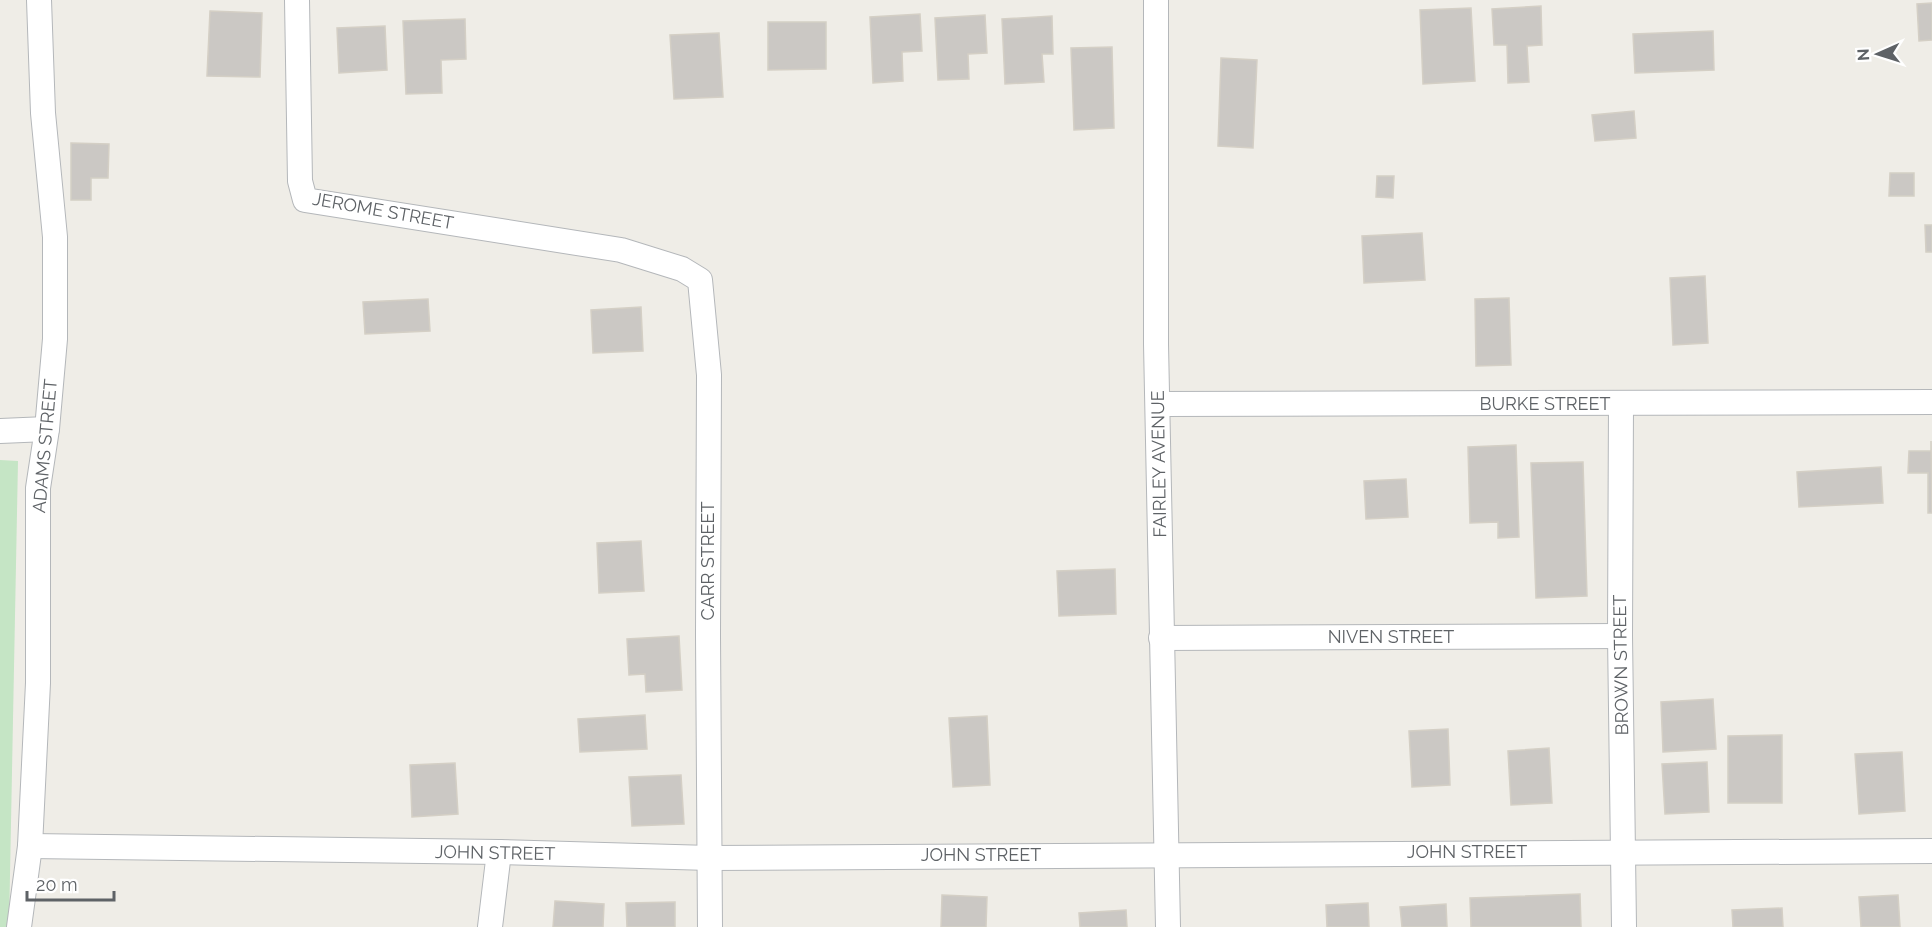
<svg xmlns="http://www.w3.org/2000/svg" width="1932" height="927" font-family="Raleway,sans-serif">
	<rect width="100%" height="100%" fill="#efede7"/>
	<path fill="#c5e5c5" d="M0 460 18 461 9 927H0Z"/>
	<g fill="#cbc8c4" stroke="#d4cfc5" stroke-width="1.5">
		<path d="M1932 3V40L1919 41 1917 4Z"/>
		<path d="M1541 6 1542 45 1527 46 1529 82 1508 83 1507 45H1494L1492 9Z"/>
		<path d="M1471 8 1475 81 1423 84 1420 10Z"/>
		<path d="M210 11 262 13 260 77 207 76Z"/>
		<path d="M920 14 922 51 902 52 903 81 873 83 870 17Z"/>
		<path d="M985 15 987 53 968 54 969 79 938 80 935 18Z"/>
		<path d="M1052 16 1053 54H1042L1044 82 1005 84 1002 19Z"/>
		<path d="M465 19 466 59 441 60 442 93 406 94 403 21Z"/>
		<path d="M768 22H826V69L768 70Z"/>
		<path d="M385 26 387 70 339 73 337 28Z"/>
		<path d="M1713 31 1714 70 1635 73 1633 34Z"/>
		<path d="M719 33 723 97 674 99 670 35Z"/>
		<path d="M1112 47 1114 128 1074 130 1071 48Z"/>
		<path d="M1221 58 1257 60 1253 148 1218 146Z"/>
		<path d="M1634 111 1636 138 1595 141 1592 115Z"/>
		<path d="M71 143 109 144 108 178H91V200H71Z"/>
		<path d="M1890 173H1914V196H1889Z"/>
		<path d="M1377 176H1394L1393 198 1376 197Z"/>
		<path d="M1925 225H1932V252H1926Z"/>
		<path d="M1422 233 1425 280 1364 283 1362 236Z"/>
		<path d="M1705 276 1708 343 1673 345 1670 278Z"/>
		<path d="M1509 298 1511 365 1476 366 1475 299Z"/>
		<path d="M428 299 430 331 365 334 363 302Z"/>
		<path d="M641 307 643 351 593 353 591 310Z"/>
		<path d="M1931 441 1932 513H1928V473H1908L1909 451H1931Z"/>
		<path d="M1516 445 1519 537 1498 538V522L1470 523 1468 447Z"/>
		<path d="M1583 462 1587 596 1536 598 1531 463Z"/>
		<path d="M1881 467 1883 503 1799 507 1797 472Z"/>
		<path d="M1406 479 1408 517 1366 519 1364 481Z"/>
		<path d="M641 541 644 591 599 593 597 543Z"/>
		<path d="M1115 569 1116 614 1059 616 1057 571Z"/>
		<path d="M679 636 682 690 646 692 645 674 629 675 627 639Z"/>
		<path d="M1713 699 1716 749 1663 752 1661 702Z"/>
		<path d="M645 715 647 749 580 752 578 719Z"/>
		<path d="M987 716 990 785 953 787 949 718Z"/>
		<path d="M1448 729 1450 785 1412 787 1409 731Z"/>
		<path d="M1782 735V803H1728V736Z"/>
		<path d="M1549 748 1552 803 1511 805 1508 751Z"/>
		<path d="M1902 752 1905 811 1859 814 1855 754Z"/>
		<path d="M1707 762 1709 812 1665 814 1662 764Z"/>
		<path d="M455 763 458 814 412 817 410 765Z"/>
		<path d="M681 775 684 824 632 826 629 777Z"/>
		<path d="M1580 894 1581 927H1471L1470 898Z"/>
		<path d="M942 895 987 897 986 927H941Z"/>
		<path d="M1898 895 1900 927H1861L1859 897Z"/>
		<path d="M555 901 604 904 603 927H553Z"/>
		<path d="M675 902V927H627L626 903Z"/>
		<path d="M1368 903 1369 927H1327L1326 905Z"/>
		<path d="M1446 904 1447 927H1402L1400 907Z"/>
		<path d="M1782 908 1783 927H1733L1732 910Z"/>
		<path d="M1126 910 1127 927H1080L1079 913Z"/>
	</g>
	<g fill="none" stroke-linecap="round" stroke-linejoin="round">
		<g stroke="#b4b7ba" stroke-width="26">
			<g id="street">
				<path d="M297 0 300 181 305 200 621 250 682 269 700 280 709 375 708 636 710 927"/>
				<path d="M1156 0V344L1168 927"/>
				<path d="M1158 404 1932 402"/>
				<path d="M1621 404 1620 636 1624 927"/>
				<path d="M0 431 47 429"/>
				<path d="M1161 638 1620 636"/>
				<path d="M30 846 499 852 710 858 1932 851"/>
				<path d="M19 927 30 846 38 683V488L47 429 55 339V237L43 113 39 0"/>
				<path d="M490 927 499 852"/>
			</g>
		</g>
		<use href="#street" stroke="#fff" stroke-width="24"/>
	</g>
	<g text-anchor="middle" stroke-width="5" stroke-linejoin="round" paint-order="stroke">
		<g font-size="18" fill="#5e6266" stroke="#fff">
			<text transform="translate(383 211) rotate(10)" y="6">JEROME STREET</text>
			<text x="1545" y="410">BURKE STREET</text>
			<text transform="translate(45 446) rotate(-85)" y="6">ADAMS STREET</text>
			<text transform="translate(1159 464) rotate(-91)" y="6">FAIRLEY AVENUE</text>
			<text transform="translate(708 561) rotate(-90)" y="6">CARR STREET</text>
			<text x="1391" y="643">NIVEN STREET</text>
			<text transform="translate(1621 665) rotate(-91)" y="6">BROWN STREET</text>
			<text x="1467" y="858">JOHN STREET</text>
			<text transform="translate(495 853) rotate(1)" y="6">JOHN STREET</text>
			<text x="981" y="861">JOHN STREET</text>
		</g>
	</g>
	<g transform="translate(1878 54) rotate(267)" stroke="#ffffff" stroke-width="4.5" paint-order="stroke">
	<path d="M0-4.5L10 22L0 15L-10 22Z" fill="#5e6266"/>
	<text y="-9" font-size="16" font-weight="bold" text-anchor="middle" fill="#5e6266">N</text>
	</g>
	<path d="M27 891v9h87v-9" fill="none" stroke="#5e6266" stroke-width="3"/>
	<text x="36" y="891" font-size="18" fill="#5e6266" stroke="#ffffff" stroke-width="4.5" paint-order="stroke">20 m</text>
</svg>
